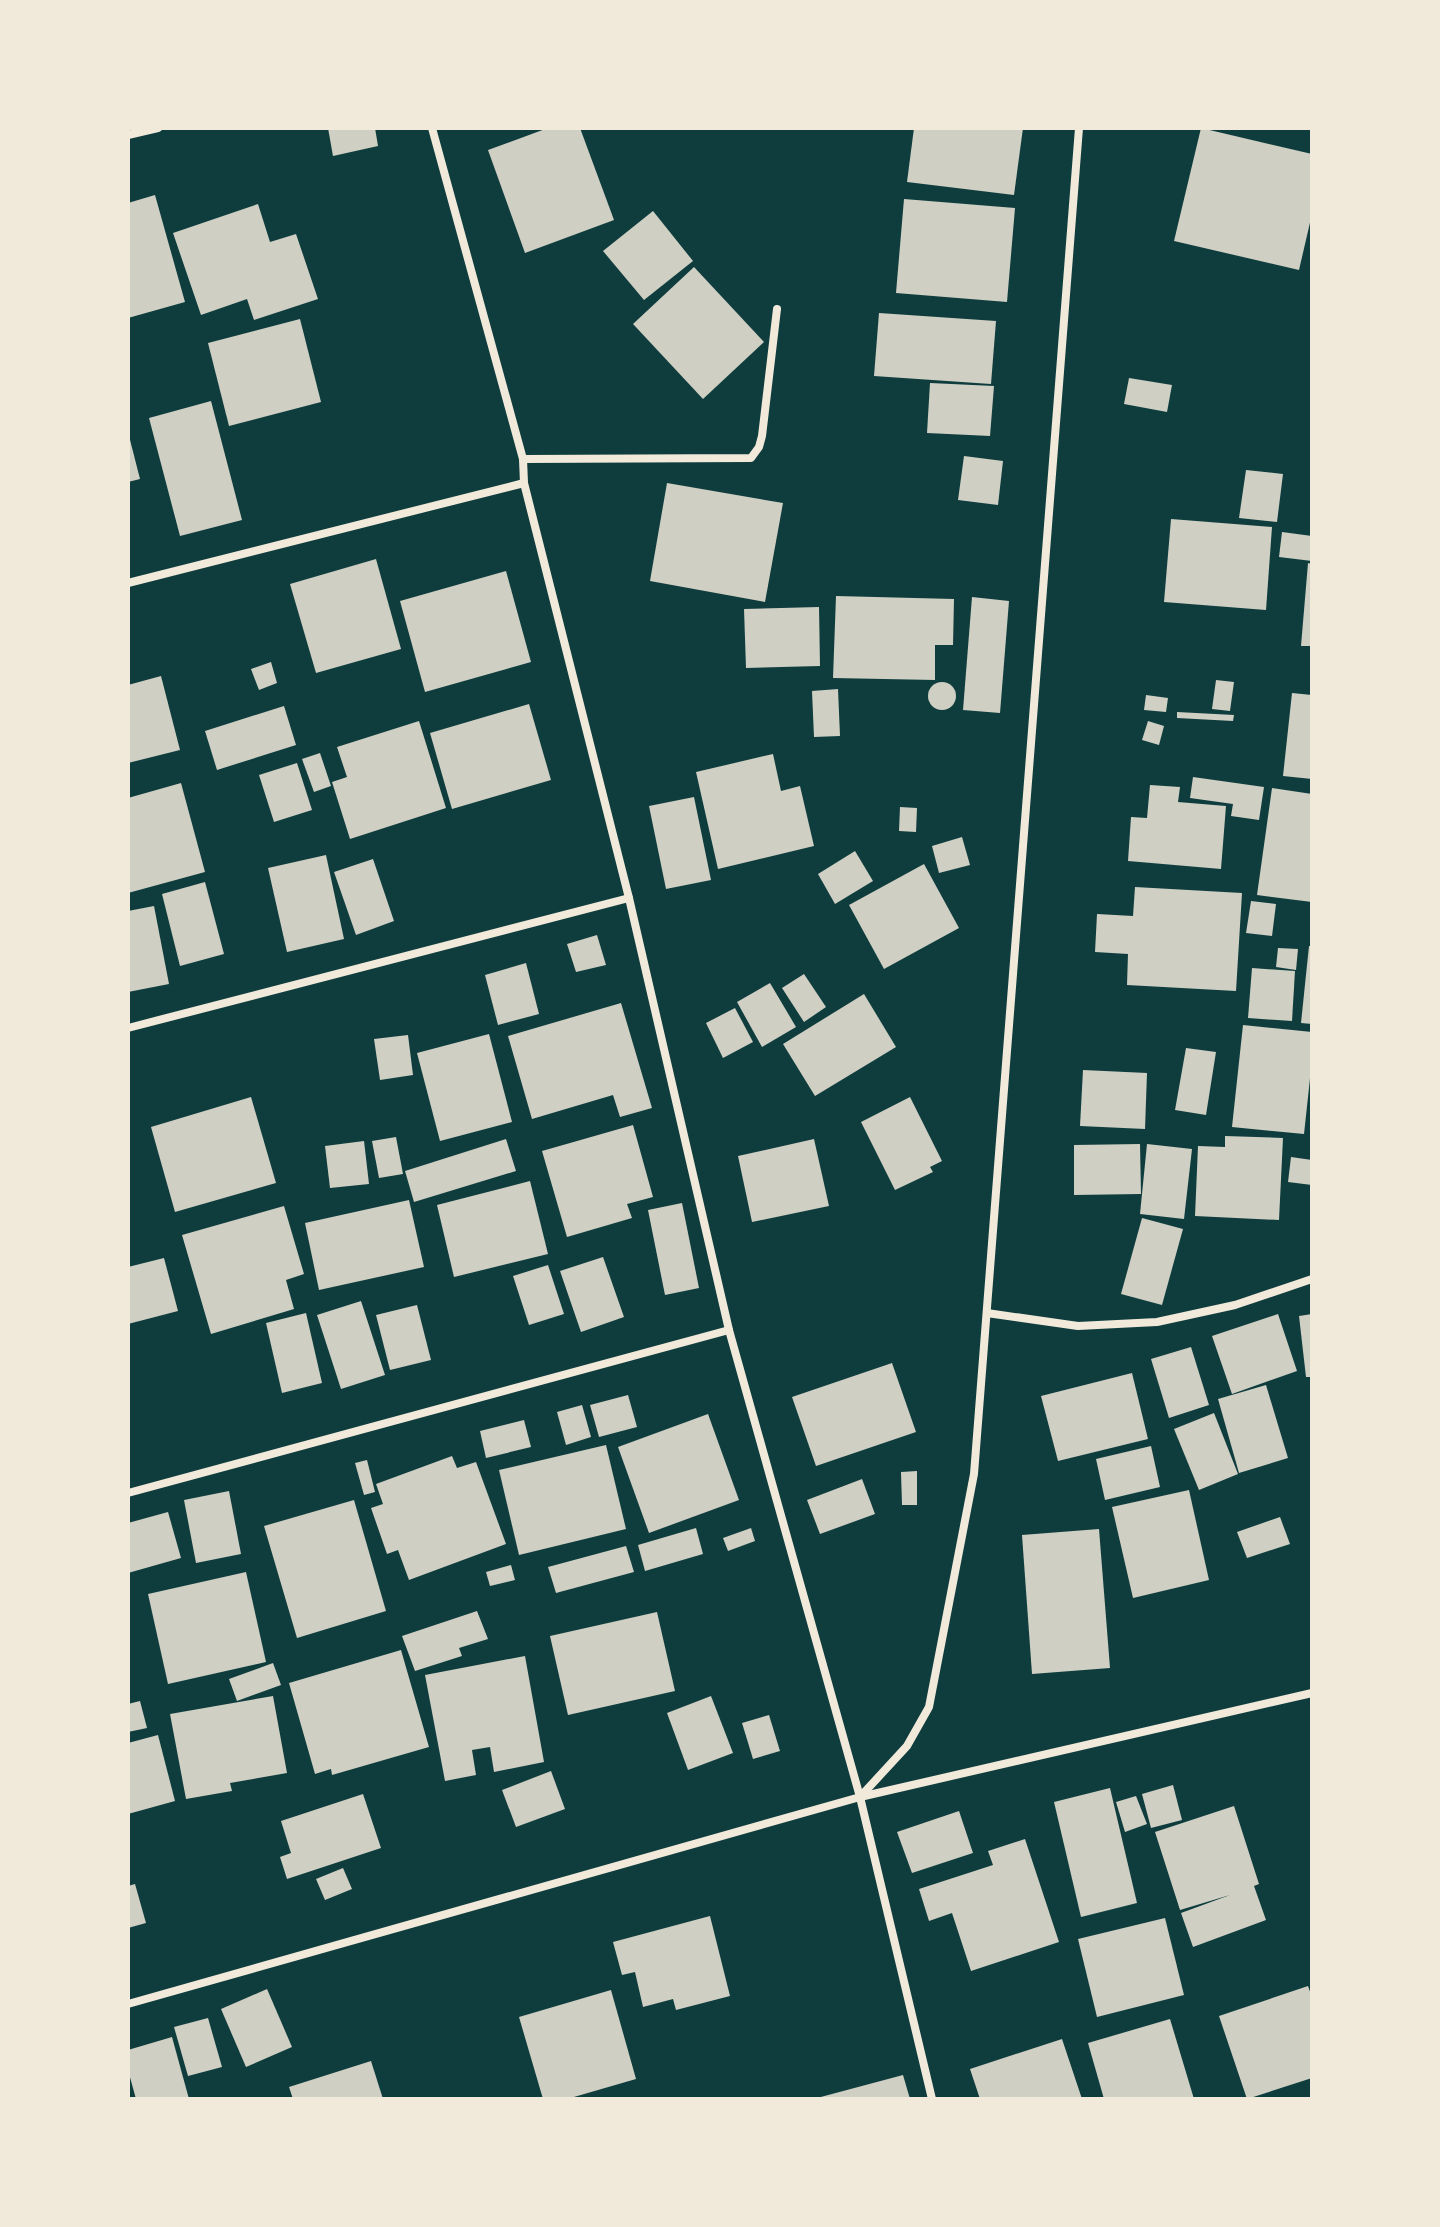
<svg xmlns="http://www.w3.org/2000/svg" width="1440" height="2227" font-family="'Roboto Serif',serif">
	<rect width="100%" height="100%" fill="#0f3d3e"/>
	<g fill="#cfcfc3">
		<path d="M328 128H375L378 146 333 156Z"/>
		<path d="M548 128H580L614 220 525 253 488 150Z"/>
		<path d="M914 128H1023L1014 195 907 182Z"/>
		<path d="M1201 128 1312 154V214L1299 270 1174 241Z"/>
		<path d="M155 195 185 302 128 318V203Z"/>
		<path d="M904 199 1015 208 1007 302 896 293Z"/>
		<path d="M258 204 270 242 296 234 318 299 254 320 247 299 201 315 173 233Z"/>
		<path d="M653 211 693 261 644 300 603 251Z"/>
		<path d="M694 267 764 342 703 399 633 324Z"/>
		<path d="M879 313 996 321 991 384 874 376Z"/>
		<path d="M300 319 321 402 229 426 208 343Z"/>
		<path d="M1129 378 1172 385 1167 412 1124 404Z"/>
		<path d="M930 383 994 386 990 436 927 433Z"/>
		<path d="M211 401 242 520 180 536 149 418Z"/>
		<path d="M128 432 140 479 128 482Z"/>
		<path d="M964 456 1003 461 998 505 958 500Z"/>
		<path d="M1246 470 1283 474 1277 522 1239 518Z"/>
		<path d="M667 483 783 503 765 602 650 581Z"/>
		<path d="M1171 519 1272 527 1266 610 1164 602Z"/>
		<path d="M1282 532 1312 536V561L1279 557Z"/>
		<path d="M376 559 401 649 316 673 290 584Z"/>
		<path d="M1308 563 1312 564V646H1301Z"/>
		<path d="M506 571 531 662 425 692 400 601Z"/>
		<path d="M836 596 954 599 953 645H935V680L833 678Z"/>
		<path d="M972 597 1009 601 1000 713 963 710Z"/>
		<path d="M819 607 820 666 746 668 744 609Z"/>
		<path d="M271 662 277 683 259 690 251 669Z"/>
		<path d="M161 676 180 750 128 763V685Z"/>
		<path d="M1216 680 1234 682 1230 711 1212 709Z"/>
		<circle cx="942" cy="696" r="14"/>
		<path d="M838 689 840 736 814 737 812 691Z"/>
		<path d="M1292 693 1312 695V779L1283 776Z"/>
		<path d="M1146 695 1168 698 1166 712 1144 710Z"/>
		<path d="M529 704 551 780 452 809 430 733Z"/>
		<path d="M284 706 296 745 217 770 205 731Z"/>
		<path d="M1177 712 1234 715 1233 721 1177 718Z"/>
		<path d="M419 721 446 808 350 839 332 782 347 777 337 747Z"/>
		<path d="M1148 721 1164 726 1159 745 1142 740Z"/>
		<path d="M320 753 331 786 314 792 302 759Z"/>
		<path d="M773 754 781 791 800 786 814 846 718 869 696 772Z"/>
		<path d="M297 763 312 810 274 822 259 775Z"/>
		<path d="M1193 777 1264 787 1259 820 1231 816 1233 804 1190 798Z"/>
		<path d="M181 783 205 872 128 893V798Z"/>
		<path d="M1150 785 1180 787 1178 802 1226 806 1221 869 1128 861 1131 817 1147 818Z"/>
		<path d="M1272 788 1312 794V902L1257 895Z"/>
		<path d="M694 797 711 880 666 889 649 806Z"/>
		<path d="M900 807 917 808 916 832 899 831Z"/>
		<path d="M962 837 970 865 939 873 932 846Z"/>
		<path d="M855 851 873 881 835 904 818 874Z"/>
		<path d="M326 855 344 939 287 952 268 868Z"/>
		<path d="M373 859 394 921 356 935 334 872Z"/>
		<path d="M924 864 959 928 884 969 849 905Z"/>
		<path d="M205 882 224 954 180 966 162 894Z"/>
		<path d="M1135 887 1242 893 1236 991 1127 985 1128 954 1095 952 1097 914 1133 916Z"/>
		<path d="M1251 901 1276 904 1272 936 1246 933Z"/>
		<path d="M154 906 169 984 128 992V911Z"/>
		<path d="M597 935 606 965 576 972 567 944Z"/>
		<path d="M1309 946H1312V1024L1301 1023Z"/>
		<path d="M1278 948 1298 949 1296 970 1276 967Z"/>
		<path d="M526 963 539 1014 498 1025 485 975Z"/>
		<path d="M1252 968 1295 971 1292 1021 1248 1018Z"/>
		<path d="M804 974 826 1007 804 1022 782 988Z"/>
		<path d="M770 983 796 1027 762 1047 737 1002Z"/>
		<path d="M864 994 896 1047 815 1096 783 1044Z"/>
		<path d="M621 1003 652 1108 620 1117 613 1095 532 1119 508 1036Z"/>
		<path d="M735 1008 753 1042 723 1058 706 1023Z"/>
		<path d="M1243 1025 1312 1032V1060L1304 1134 1232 1127Z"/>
		<path d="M489 1034 512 1122 440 1141 417 1053Z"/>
		<path d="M408 1035 413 1075 380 1080 374 1039Z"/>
		<path d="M1186 1048 1216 1052 1206 1115 1175 1110Z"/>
		<path d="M1083 1070 1147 1073 1145 1129 1080 1126Z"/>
		<path d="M251 1097 276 1183 175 1212 151 1127Z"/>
		<path d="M910 1097 942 1161 930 1167 933 1172 895 1190 861 1122Z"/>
		<path d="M633 1125 653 1197 627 1204 632 1218 567 1237 542 1151Z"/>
		<path d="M1225 1136 1283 1138 1279 1220 1195 1216 1198 1146 1225 1147Z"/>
		<path d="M396 1137 403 1174 379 1178 372 1141Z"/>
		<path d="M506 1139 516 1171 414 1202 405 1171Z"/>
		<path d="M814 1139 829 1206 752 1222 738 1156Z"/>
		<path d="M364 1141 369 1184 330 1188 325 1146Z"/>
		<path d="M1140 1144 1141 1194 1074 1195V1145Z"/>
		<path d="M1147 1144 1192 1149 1184 1219 1140 1214Z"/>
		<path d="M1291 1157 1312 1160V1185L1288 1182Z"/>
		<path d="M530 1181 548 1254 454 1277 437 1205Z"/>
		<path d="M409 1200 424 1267 319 1290 305 1223Z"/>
		<path d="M682 1203 699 1288 665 1295 648 1210Z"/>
		<path d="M284 1206 304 1274 286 1280 294 1309 211 1334 182 1235Z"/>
		<path d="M1142 1218 1183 1229 1162 1305 1121 1294Z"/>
		<path d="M603 1257 624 1317 581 1332 560 1271Z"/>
		<path d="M164 1258 178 1311 128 1324V1267Z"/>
		<path d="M548 1265 564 1314 529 1325 513 1276Z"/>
		<path d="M361 1301 385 1375 341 1389 317 1315Z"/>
		<path d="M417 1305 431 1360 390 1370 376 1315Z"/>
		<path d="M306 1313 322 1383 282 1393 266 1323Z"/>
		<path d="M1278 1314 1297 1371 1232 1394 1212 1336Z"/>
		<path d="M1312 1314V1377H1306L1299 1316Z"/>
		<path d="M1191 1347 1209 1405 1169 1418 1151 1359Z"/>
		<path d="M892 1363 916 1432 816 1466 792 1397Z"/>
		<path d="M1132 1373 1148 1439 1058 1461 1041 1396Z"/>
		<path d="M1266 1385 1288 1458 1239 1473 1218 1399Z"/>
		<path d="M628 1395 637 1427 599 1437 590 1405Z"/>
		<path d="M582 1405 591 1437 566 1445 557 1412Z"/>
		<path d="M1214 1413 1238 1474 1199 1490 1174 1429Z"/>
		<path d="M708 1414 739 1500 649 1533 618 1447Z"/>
		<path d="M524 1420 531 1447 486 1458 480 1431Z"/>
		<path d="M606 1445 626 1529 519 1555 499 1470Z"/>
		<path d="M1151 1446 1160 1487 1105 1500 1096 1459Z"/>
		<path d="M452 1456 457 1468 476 1462 506 1544 409 1580 398 1550 387 1554 371 1508 383 1504 376 1484Z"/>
		<path d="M367 1460 375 1492 364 1495 355 1463Z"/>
		<path d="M917 1471V1505H902L901 1472Z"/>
		<path d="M862 1479 875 1514 820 1534 807 1500Z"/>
		<path d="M1189 1490 1209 1580 1133 1598 1112 1507Z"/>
		<path d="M229 1491 241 1554 196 1563 184 1500Z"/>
		<path d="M354 1500 386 1611 297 1638 264 1526Z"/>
		<path d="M168 1512 181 1558 128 1573V1523Z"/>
		<path d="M1280 1517 1290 1544 1247 1558 1237 1532Z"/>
		<path d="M696 1528 703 1554 645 1571 638 1545Z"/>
		<path d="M751 1528 755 1541 728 1551 723 1538Z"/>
		<path d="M1099 1529 1110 1668 1032 1674 1022 1535Z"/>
		<path d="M626 1546 634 1572 556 1593 548 1567Z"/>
		<path d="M511 1565 515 1580 490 1586 486 1572Z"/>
		<path d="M246 1572 266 1662 168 1684 148 1594Z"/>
		<path d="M477 1611 488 1639 459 1648 462 1656 415 1671 402 1636Z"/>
		<path d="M657 1612 675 1691 568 1715 550 1636Z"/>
		<path d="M401 1650 429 1747 332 1775 331 1769 315 1774 289 1683Z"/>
		<path d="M525 1656 544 1762 494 1772 490 1747 472 1750 476 1775 445 1781 425 1675Z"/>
		<path d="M273 1663 281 1685 237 1701 229 1679Z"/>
		<path d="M273 1696 287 1773 230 1783 232 1791 186 1799 170 1714Z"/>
		<path d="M711 1696 733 1753 688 1770 667 1713Z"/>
		<path d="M140 1701 147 1728 128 1732V1704Z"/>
		<path d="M769 1715 780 1751 753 1759 742 1723Z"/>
		<path d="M158 1735 175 1801 128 1814V1743Z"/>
		<path d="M551 1771 565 1809 516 1827 502 1790Z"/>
		<path d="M1173 1785 1182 1820 1151 1828 1142 1794Z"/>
		<path d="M1110 1788 1137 1903 1081 1917 1054 1802Z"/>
		<path d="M363 1794 381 1848 287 1879 280 1857 291 1853 281 1821Z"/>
		<path d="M1136 1796 1147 1824 1125 1832 1116 1802Z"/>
		<path d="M1234 1806 1259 1884 1254 1886 1266 1920 1193 1947 1181 1913 1230 1895 1180 1910 1155 1832Z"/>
		<path d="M959 1811 973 1853 912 1873 897 1832Z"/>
		<path d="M1025 1839 1059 1942 971 1971 952 1913 929 1921 919 1889 993 1865 988 1851Z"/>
		<path d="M343 1868 352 1889 325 1900 316 1879Z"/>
		<path d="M135 1884 146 1923 128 1928V1886Z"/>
		<path d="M710 1916 730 1996 676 2010 673 1999 643 2007 635 1972 622 1975 613 1942Z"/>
		<path d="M1165 1918 1184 1995 1097 2017 1078 1939Z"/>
		<path d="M1308 1986 1312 1997V2078L1247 2099 1219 2016Z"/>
		<path d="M267 1989 292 2047 246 2067 221 2009Z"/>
		<path d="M611 1990 636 2079 567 2099H543L519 2017Z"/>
		<path d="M208 2018 222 2067 188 2076 174 2027Z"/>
		<path d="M1170 2019 1194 2099H1104L1088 2043Z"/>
		<path d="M172 2037 189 2099H136L128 2070V2050Z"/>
		<path d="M1062 2039 1082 2099H980L970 2069Z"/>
		<path d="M371 2061 383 2099H293L289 2087Z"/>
		<path d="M903 2075 910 2099H817V2098Z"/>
	</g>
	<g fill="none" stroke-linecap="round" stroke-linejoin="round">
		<g stroke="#f1e9da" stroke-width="8">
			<path d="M432 128 523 459 524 483 629 898 729 1330 860 1797 932 2099"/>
			<path d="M128 135 158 128"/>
			<path d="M523 459 751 458 759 447 762 436 777 309"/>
			<path d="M128 583 524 483"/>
			<path d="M128 1028 629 898"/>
			<path d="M987 1313 1078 1326 1157 1322 1235 1305 1312 1279"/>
			<path d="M128 1493 729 1330"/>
			<path d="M860 1797 907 1746 929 1707 974 1474 1079 128"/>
			<path d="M128 2004 860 1797 1312 1693"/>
		</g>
	</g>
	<rect width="1440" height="2227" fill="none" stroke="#f1e9da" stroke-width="260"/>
</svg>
